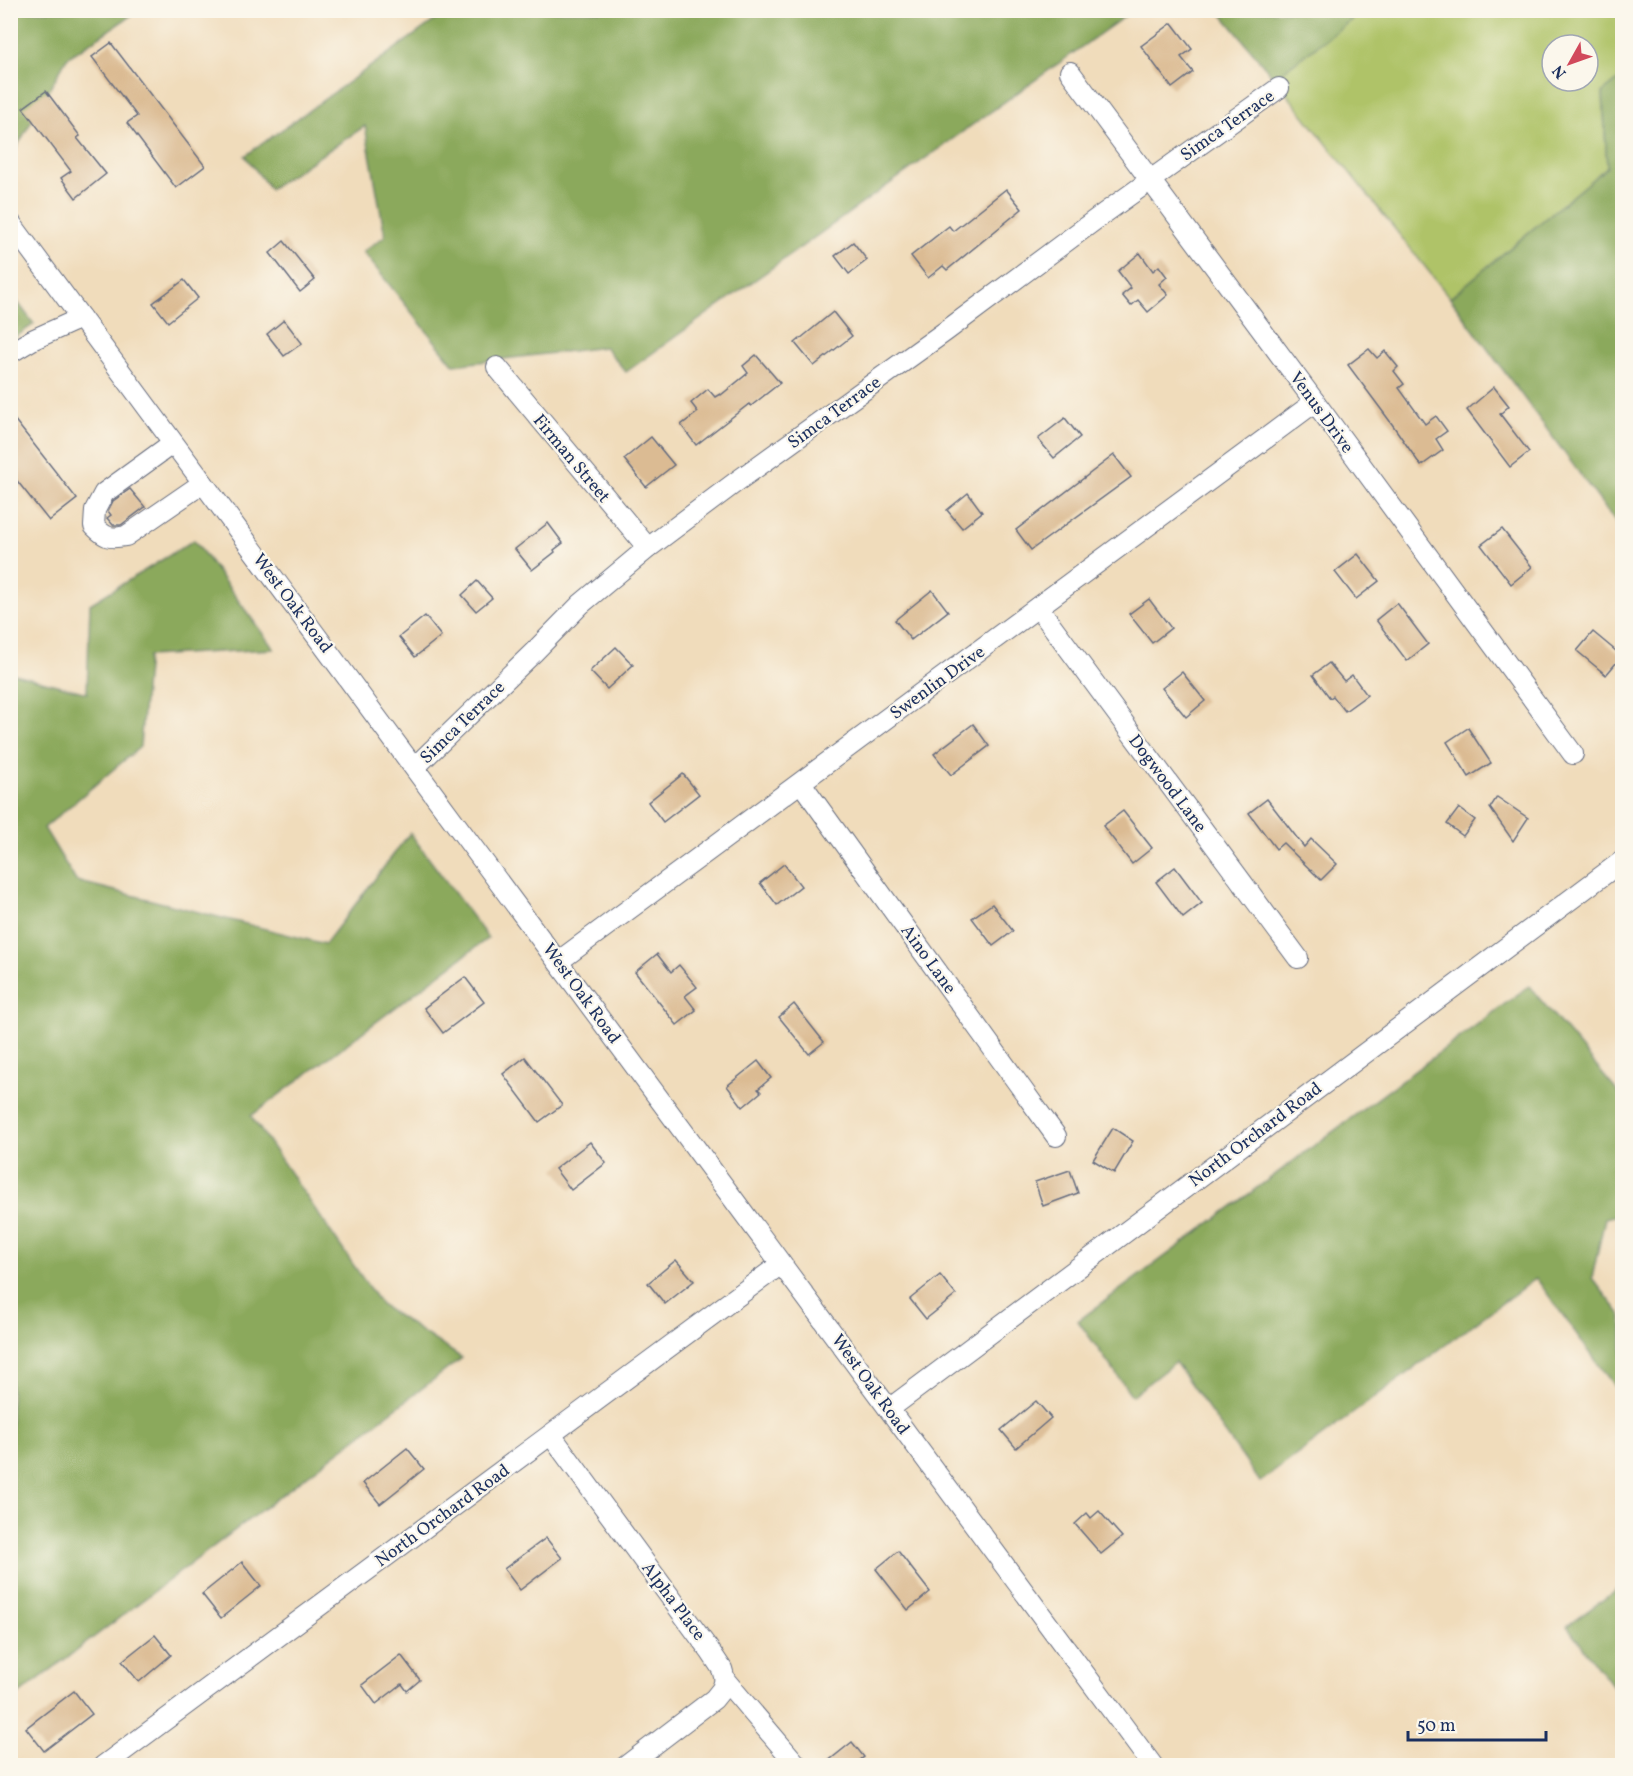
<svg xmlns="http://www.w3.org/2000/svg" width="1633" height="1776" font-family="Vollkorn,serif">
	<rect width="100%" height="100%" fill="#fbf7ec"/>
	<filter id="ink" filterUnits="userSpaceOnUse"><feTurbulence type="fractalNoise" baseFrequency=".0167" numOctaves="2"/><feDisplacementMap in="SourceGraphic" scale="12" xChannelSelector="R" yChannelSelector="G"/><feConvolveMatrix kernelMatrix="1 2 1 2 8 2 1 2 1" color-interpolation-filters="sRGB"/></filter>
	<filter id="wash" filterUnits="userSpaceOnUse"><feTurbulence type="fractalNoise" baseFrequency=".008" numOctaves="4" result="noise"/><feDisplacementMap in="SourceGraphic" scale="24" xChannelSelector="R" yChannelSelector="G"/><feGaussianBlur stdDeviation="1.35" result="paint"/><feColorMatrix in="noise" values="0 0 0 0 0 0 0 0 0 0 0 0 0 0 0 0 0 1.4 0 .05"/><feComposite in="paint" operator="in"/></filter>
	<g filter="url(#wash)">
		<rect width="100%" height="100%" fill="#f0dcbb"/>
		<path fill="#afc367" stroke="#657962" stroke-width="1.5" fill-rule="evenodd" d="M1363 11H1622V77L1603 92 1607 167 1450 298 1274 78ZM1552 45H1588V81H1552Z"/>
		<g fill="#8ba95c" stroke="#536c5d" stroke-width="1.5">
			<path d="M10 11H138L67 58 13 154 10 150Z"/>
			<path d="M448 11H1132L626 372 605 347 454 365 363 252 385 236 365 126 270 189 245 156Z"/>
			<path d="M1219 11H1363L1274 78Z"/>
			<path d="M1622 77V531L1450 298 1607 167 1603 92Z"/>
			<path d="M10 292 34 324 11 340H10Z"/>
			<path d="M194 540 274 649 148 656 140 747 44 828 76 881 325 944 410 833 488 938 251 1116 381 1305 462 1358 11 1700V673L87 693 90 604Z"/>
			<path d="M1529 986 1622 1097V1214L1605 1218 1592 1278 1622 1316V1397L1536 1278 1260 1482 1175 1362 1132 1396 1078 1321Z"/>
			<path d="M1622 1586V1699L1567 1626Z"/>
		</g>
		<g id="blocks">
			<g fill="#dbbb93">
				<path d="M1172 23 1192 49 1181 57 1193 72 1172 88 1141 46Z"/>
				<path d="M111 43 205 166 176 188 127 123 137 116 92 57Z"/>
				<path d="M46 91 80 136 77 138 106 174 76 198 61 178 71 171 23 108Z"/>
				<path d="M1006 189 1022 209 947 270 943 266 928 278 911 256 949 226 953 231Z"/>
				<path d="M284 241 315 280 300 292 270 253Z"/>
				<path d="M853 242 867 260 849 274 835 256Z"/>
				<path d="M1140 253 1153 271 1159 266 1167 277 1159 284 1168 295 1148 312 1138 300 1131 306 1122 295 1131 288 1118 271Z"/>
				<path d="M184 280 198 298 168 322 153 303Z"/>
				<path d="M833 312 852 336 814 366 795 343Z"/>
				<path d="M284 320 302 343 284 356 267 334Z"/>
				<path d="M1369 349 1377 358 1385 351 1398 367 1394 371 1404 384 1399 388 1425 424 1436 416 1447 431 1436 439 1443 450 1421 466 1392 424 1348 365Z"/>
				<path d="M756 355 780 383 751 406 749 404 696 445 681 425 698 412 691 403 708 389 715 397 720 394 721 395 748 373 743 366Z"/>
				<path d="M1494 387 1509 406 1500 414 1529 452 1510 467 1467 410Z"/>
				<path d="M10 414 77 499 49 521 10 472Z"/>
				<path d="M1065 418 1080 437 1054 458 1038 439Z"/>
				<path d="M651 437 674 465 646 487 624 459Z"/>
				<path d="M1114 455 1131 477 1031 550 1016 530Z"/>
				<path d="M130 489 145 507 121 525H113L107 518 111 515 108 511 113 501Z"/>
				<path d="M968 493 982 512 962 528 947 510Z"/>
				<path d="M548 523 563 543 554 550 555 552 532 570 515 549Z"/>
				<path d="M1502 529 1532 567 1511 584 1481 545Z"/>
				<path d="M1358 554 1379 581 1356 599 1335 572Z"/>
				<path d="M477 581 492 598 476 611 462 595Z"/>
				<path d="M932 590 948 611 911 640 895 620Z"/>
				<path d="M1149 599 1171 628 1152 643 1129 614Z"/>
				<path d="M1397 603 1428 644 1407 661 1376 620Z"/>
				<path d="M425 616 441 636 415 657 399 637Z"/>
				<path d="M1593 632 1622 656 1606 675 1577 651Z"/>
				<path d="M616 647 633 665 607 689 590 671Z"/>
				<path d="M1329 663 1344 681 1352 675 1367 695 1345 711 1333 696 1330 698 1313 675Z"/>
				<path d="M1182 672 1205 701 1186 717 1162 688Z"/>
				<path d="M973 724 989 746 951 775 934 754Z"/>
				<path d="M1468 728 1491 763 1469 777 1447 742Z"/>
				<path d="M683 774 699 794 663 822 648 802Z"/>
				<path d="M1497 797 1528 818 1513 841 1490 808Z"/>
				<path d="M1267 799 1304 847 1311 839 1337 864 1321 880 1283 843 1276 849 1249 813Z"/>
				<path d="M1459 808 1475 820 1463 836 1447 824Z"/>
				<path d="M1123 811 1152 848 1132 864 1103 826Z"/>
				<path d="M784 864 801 886 777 905 760 883Z"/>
				<path d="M1175 867 1202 903 1183 918 1156 882Z"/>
				<path d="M992 904 1013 931 993 946 972 918Z"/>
				<path d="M657 954 671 972 679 965 697 987 685 996 696 1010 677 1025 635 972Z"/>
				<path d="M465 977 484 1002 443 1033 424 1008Z"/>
				<path d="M794 1004 824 1042 809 1054 779 1017Z"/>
				<path d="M525 1057 562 1105 539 1122 503 1074Z"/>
				<path d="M758 1061 771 1078 758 1089 761 1092 743 1107 727 1086Z"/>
				<path d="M1113 1128 1133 1141 1114 1173 1093 1160Z"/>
				<path d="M590 1142 606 1163 571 1190 555 1169Z"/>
				<path d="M1070 1170 1078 1193 1043 1206 1035 1182Z"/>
				<path d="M676 1260 694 1281 665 1304 648 1283Z"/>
				<path d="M940 1275 956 1295 926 1319 910 1299Z"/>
				<path d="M1036 1401 1051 1418 1016 1448 1001 1430Z"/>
				<path d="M407 1448 424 1469 380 1504 363 1483Z"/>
				<path d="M1099 1511 1122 1537 1101 1554 1075 1524 1087 1513 1091 1518Z"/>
				<path d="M546 1538 562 1558 520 1590 504 1569Z"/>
				<path d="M898 1551 930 1592 908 1610 876 1569Z"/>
				<path d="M242 1562 261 1586 221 1618 202 1594Z"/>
				<path d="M155 1635 171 1655 139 1682 122 1661Z"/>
				<path d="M401 1655 420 1680 407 1691 402 1684 376 1704 362 1685Z"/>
				<path d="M74 1691 92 1714 44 1751 26 1728Z"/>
				<path d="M852 1742 864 1757 852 1766H822Z"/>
			</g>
		</g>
	</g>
	<g filter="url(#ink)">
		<use href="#blocks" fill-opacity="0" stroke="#666c7f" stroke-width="1.5"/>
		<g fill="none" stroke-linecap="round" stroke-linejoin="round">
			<g stroke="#666c7f" stroke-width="22">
				<g id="minor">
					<path d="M1070 72 1315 402 1573 754"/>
					<path d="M10 222 1153 1766"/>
					<path d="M10 353 32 340 81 318"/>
					<path d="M497 367 648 548"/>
					<path d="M173 443 104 493 95 510 94 526C106 538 109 539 126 536L203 483"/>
					<path d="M1038 607 1298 958"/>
					<path d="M415 767 534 652 581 604 648 548 736 482 946 331 1099 217 1279 88"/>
					<path d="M801 783 1056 1136"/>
					<path d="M559 961 1315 402"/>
					<path d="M889 1409 1622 861"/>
					<path d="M551 1435 710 1651 722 1669 725 1680 798 1766"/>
					<path d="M103 1766 781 1264"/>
					<path d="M626 1766 714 1699 722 1689 725 1680"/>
				</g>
			</g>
			<use href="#minor" stroke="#fff" stroke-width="20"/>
		</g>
	</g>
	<g text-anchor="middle" stroke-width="4.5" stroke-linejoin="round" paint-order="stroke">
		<g font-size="18" fill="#1b2f5e" stroke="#fbf7ec">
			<text transform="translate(1227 125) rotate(-35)" y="6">Simca Terrace</text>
			<text transform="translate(834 412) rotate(-36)" y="6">Simca Terrace</text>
			<text transform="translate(1322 412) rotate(54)" y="6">Venus Drive</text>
			<text transform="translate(572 458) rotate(50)" y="6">Firman Street</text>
			<text transform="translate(293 603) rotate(53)" y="6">West Oak Road</text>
			<text transform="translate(937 682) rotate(-36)" y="6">Swenlin Drive</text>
			<text transform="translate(462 722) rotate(-44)" y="6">Simca Terrace</text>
			<text transform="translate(1168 783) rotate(53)" y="6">Dogwood Lane</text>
			<text transform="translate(929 959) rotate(54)" y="6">Aino Lane</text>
			<text transform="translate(582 993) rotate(54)" y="6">West Oak Road</text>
			<text transform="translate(1255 1134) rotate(-37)" y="6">North Orchard Road</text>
			<text transform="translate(871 1384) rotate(54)" y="6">West Oak Road</text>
			<text transform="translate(442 1515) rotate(-36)" y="6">North Orchard Road</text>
			<text transform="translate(674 1601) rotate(53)" y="6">Alpha Place</text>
		</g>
	</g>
	<rect width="1633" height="1776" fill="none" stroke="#fbf7ec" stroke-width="36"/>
	<g transform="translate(1570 63) rotate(230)"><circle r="28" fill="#fbf7ec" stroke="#a1a7b3" stroke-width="1.5"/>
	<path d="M0-4.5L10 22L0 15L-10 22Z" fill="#d1495b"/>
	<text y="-9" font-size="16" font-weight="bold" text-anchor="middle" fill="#1b2f5e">N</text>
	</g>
	<path d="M1408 1731v9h138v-9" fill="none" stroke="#1b2f5e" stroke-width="3"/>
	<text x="1417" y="1731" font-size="18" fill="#1b2f5e" stroke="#fbf7ec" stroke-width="4.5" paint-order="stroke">50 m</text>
</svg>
